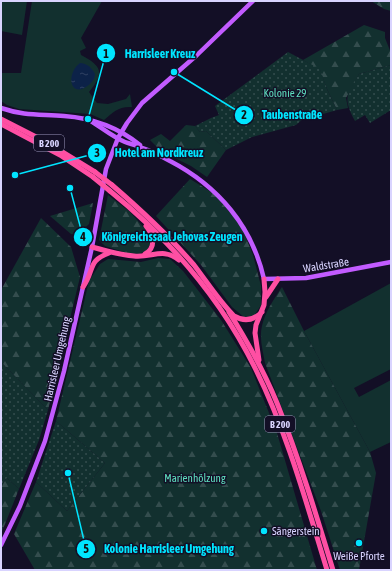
<svg xmlns="http://www.w3.org/2000/svg" width="392" height="571" font-family="'Asap Condensed',sans-serif">
	<defs>
		<pattern id="forest-firs" width="22" height="20" patternUnits="userSpaceOnUse"><rect width="22" height="20" fill="#12302f"/><path d="M5 1l3.5 6h-7zM16 11l3.5 6h-7z" fill="#344d4e"/></pattern>
		<pattern id="garden-dots" width="8" height="8" patternUnits="userSpaceOnUse"><rect width="8" height="8" fill="#12302f"/><path d="M2 2h.1M6 6h.1" fill="none" stroke="#344d4e" stroke-width="1.8" stroke-linecap="round"/></pattern>
		<pattern id="water-ripples" width="26" height="14" patternUnits="userSpaceOnUse"><rect width="26" height="14" fill="#0c2248"/><path d="M2 4q2-2 4 0t4 0M15 11q2-2 4 0t4 0" fill="none" stroke="#2f4163"/></pattern>
	</defs>
	<rect width="100%" height="100%" fill="#130f26"/>
	<g fill="#12302f">
		<path d="M1 1H27L22 35 1 31Z"/>
		<path d="M32 1H102L81 38 86 48 80 51 81 55C102 66 105 73 89 92L97 103 108 104 126 99 130 94 132 107C119 106 113 112 104 120L90 114 19 109 7 105 1 101V73H21Z"/>
		<path d="M391 283V369L354 388 359 397 391 380V442L370 452 304 331Z"/>
	</g>
	<g fill="url(#forest-firs)">
		<path d="M371 1H391V11L384 9Z"/>
		<path d="M364 25 385 32V38L391 53V65L359 74 346 98 348 108 337 110 327 89 320 70 303 60Z"/>
		<path d="M186 125 195 126 200 132 206 131 226 150 207 177 191 166 161 151 150 140 161 134 170 141Z"/>
		<path d="M190 179 216 195 242 228 253 255 261 286V305L254 316 244 317 232 307 201 265 156 216Z"/>
		<path d="M108 195 130 212 145 229 150 244 147 250 139 254 127 253 105 246 99 240Z"/>
		<path d="M93 203 89 224 77 235 71 234 50 216Z"/>
		<path d="M41 218 71 247 80 277 48 410 1 362V290Z"/>
		<path d="M158 258 170 259 183 271 221 320 251 368 277 433 317 570H35L14 534 36 482 67 511 105 463 56 421 89 281 100 264 108 259 141 262Z"/>
		<path d="M282 287 304 331 370 452 376 473 359 570H340L321 511 265 363C263 351 259 338 262 326 265 312 274 299 282 287Z"/>
		<path d="M7 478 19 489 1 534V485Z"/>
	</g>
	<g fill="url(#garden-dots)">
		<path d="M288 52 320 69 327 89 337 110 323 114 304 118 296 125 252 137 226 150 206 131 200 132 195 126 211 118 219 115 215 106Z"/>
		<path d="M391 65V110L370 123 365 115 355 121C343 98 346 95 359 74Z"/>
		<path d="M1 362 48 410 39 440 19 489 7 478 1 485Z"/>
		<path d="M56 421 105 463 67 511 36 482Z"/>
	</g>
	<path fill="url(#water-ripples)" d="M80 63C87 63 92 68 95 74 95 78 93 81 90 84 70 101 65 74 80 63Z"/>
	<g fill="none" stroke-linecap="round" stroke-linejoin="round">
		<g stroke="#c25bff" stroke-width="4.5">
			<path d="M1 108C24 116 41 114 64 116 92 118 119 128 140 145"/>
			<path d="M91 121C102 128 113 137 125 142 130 144 137 145 142 148 152 151 161 156 170 161 218 186 252 226 264 279L306 278 391 262"/>
			<path d="M1 545 20 506 45 441 64 371 92 247 106 169 118 138 127 123 142 103 197 55 253 1"/>
		</g>
		<g stroke="#ff4fa3" stroke-width="5">
			<path d="M1 119 46 142 95 172"/>
			<path d="M1 124 60 155 93 177"/>
			<path d="M112 185C141 210 169 236 194 265 207 282 219 301 234 316 244 322 253 321 262 312"/>
			<path d="M110 191C169 239 221 299 255 368 287 432 306 502 327 570"/>
			<path d="M92 247C106 251 120 255 134 256 152 258 163 247 179 260"/>
			<path d="M145 254C157 247 153 235 146 226"/>
			<path d="M83 287C95 270 87 261 109 253"/>
			<path d="M266 297 278 279"/>
			<path d="M229 312C247 341 264 371 277 403 299 458 316 514 333 570"/>
			<path d="M259 360 255 333 256 325 264 305 265 292 264 279"/>
		</g>
		<g stroke="#ff4fa3" stroke-width="5">
			<path d="M95 172 112 185"/>
			<path d="M93 177 110 191"/>
		</g>
	</g>
	<g fill="#00e5ff" stroke="#130f26" stroke-width="1.5">
		<circle cx="264" cy="531" r="4"/>
		<circle cx="359" cy="543" r="4"/>
	</g>
	<g text-anchor="middle" stroke-width="3" stroke-linejoin="round" paint-order="stroke">
		<g fill="#130f26" stroke="#9e99be" stroke-width="1">
			<rect x="34" y="135" width="30" height="16" rx="3"/>
			<rect x="265" y="416" width="30" height="16" rx="3"/>
		</g>
		<g font-size="10" font-weight="bold" fill="#d9d4ff">
			<text x="49" y="147">B 200</text>
			<text x="280" y="428">B 200</text>
		</g>
		<g font-size="11" fill="#5fe0c0" stroke="#130f26">
			<text x="285" y="97">Kolonie 29</text>
			<text x="195" y="482">Marienhölzung</text>
		</g>
		<g font-size="11" fill="#d9d4ff" stroke="#130f26">
			<text transform="translate(326 265) rotate(-9)" y="4">Waldstraße</text>
			<text transform="translate(57 359) rotate(-77)" y="4">Harrisleer Umgehung</text>
		</g>
		<g font-size="11" fill="#d9d4ff" stroke="#130f26" text-anchor="start">
			<text x="272" y="535">Sängerstein</text>
			<text x="359" y="560" text-anchor="middle">Weiße Pforte</text>
		</g>
	</g>
	<path fill="none" stroke="#00e5ff" stroke-width="1.5" d="M88 119L106 53M174 72L244 115M15 175L97 153M70 188L83 237M68 473L86 549"/>
	<g fill="#00e5ff" stroke="#130f26" stroke-width="1.5">
		<circle cx="88" cy="119" r="4"/>
		<circle cx="174" cy="72" r="4"/>
		<circle cx="15" cy="175" r="4"/>
		<circle cx="70" cy="188" r="4"/>
		<circle cx="68" cy="473" r="4"/>
		<circle cx="106" cy="53" r="10"/>
		<circle cx="244" cy="115" r="10"/>
		<circle cx="97" cy="153" r="10"/>
		<circle cx="83" cy="237" r="10"/>
		<circle cx="86" cy="549" r="10"/>
	</g>
	<g font-size="12" text-anchor="middle" font-weight="bold" fill="#111">
		<text x="106" y="58">1</text>
		<text x="244" y="119">2</text>
		<text x="97" y="157">3</text>
		<text x="83" y="241">4</text>
		<text x="86" y="553">5</text>
	</g>
	<g font-size="12" text-anchor="middle" font-weight="bold" fill="#00e5ff" stroke="#130f26" stroke-width="3" stroke-linejoin="round" paint-order="stroke">
		<text x="160" y="58">Harrisleer Kreuz</text>
		<text x="292" y="119">Taubenstraße</text>
		<text x="159" y="157">Hotel am Nordkreuz</text>
		<text x="172" y="241">Königreichssaal Jehovas Zeugen</text>
		<text x="169" y="553">Kolonie Harrisleer Umgehung</text>
	</g>
	<rect width="392" height="571" fill="none" stroke="#d9d4ff" stroke-width="4"/>
</svg>
